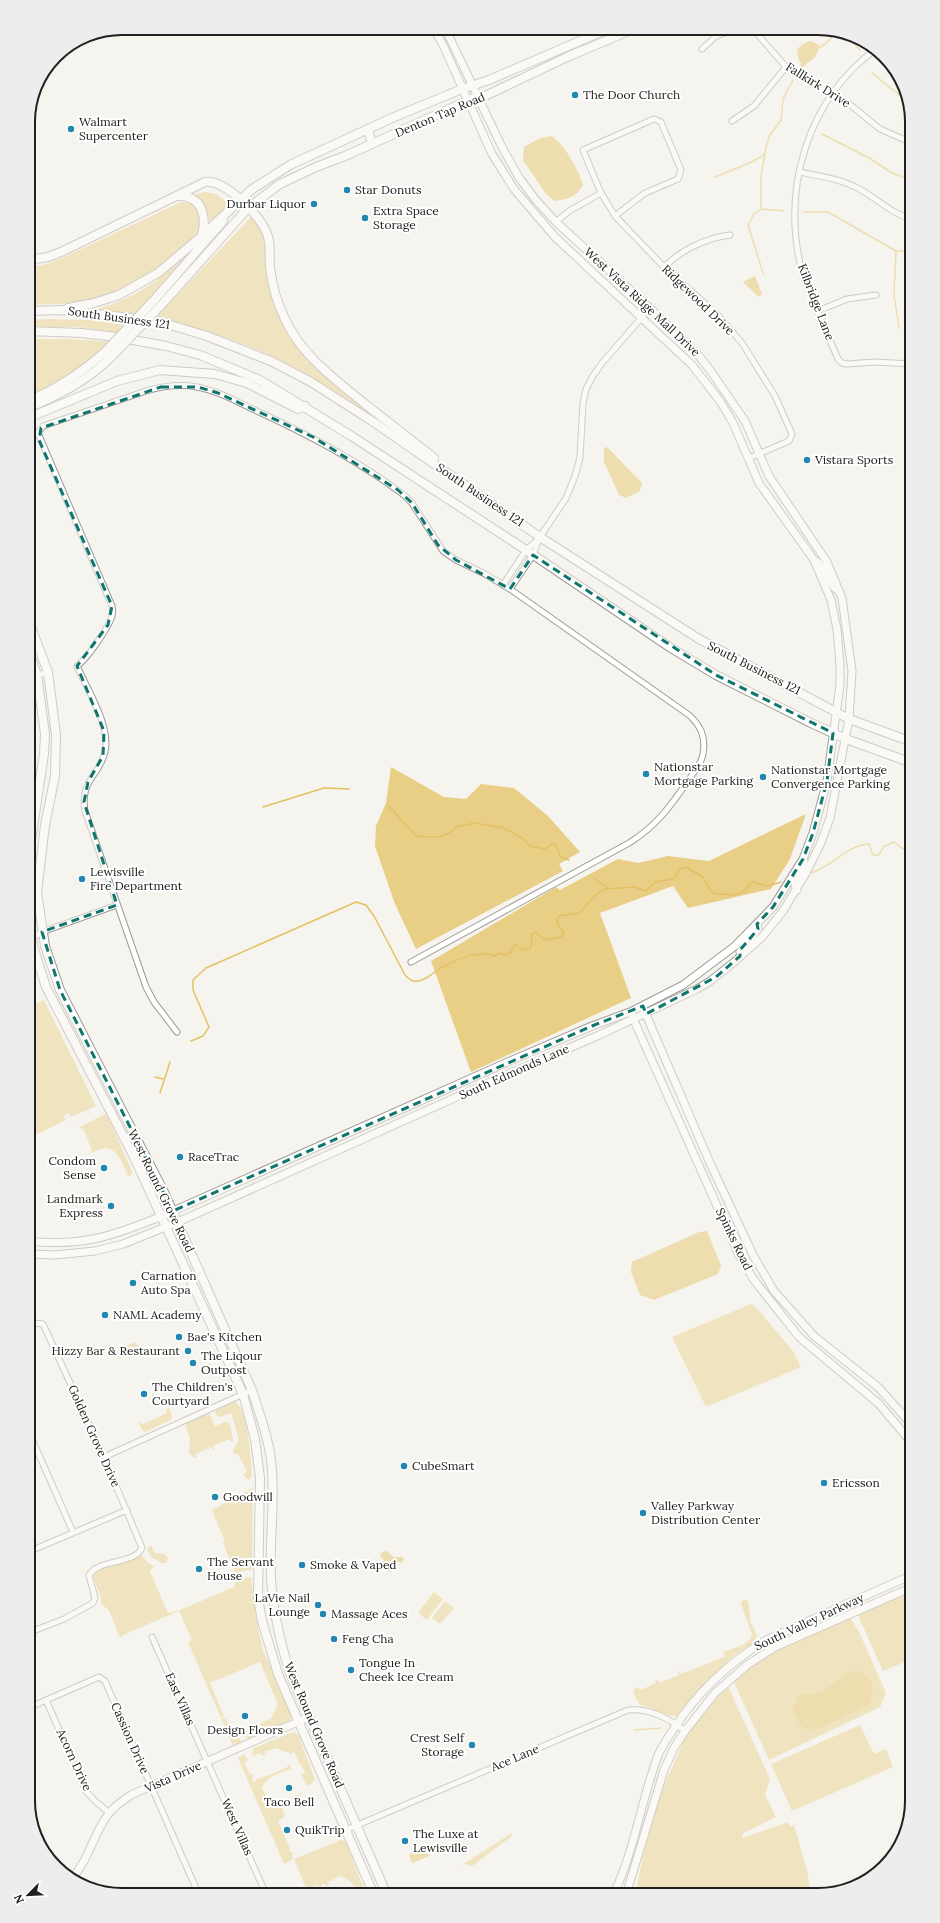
<svg xmlns="http://www.w3.org/2000/svg" width="940" height="1923" font-family="Lora,serif">
	<rect width="100%" height="100%" fill="#f6f4ee"/>
	<g fill="#e9ce85">
		<path d="M205 192 216 194 229 204 211 223 206 208 192 195Z"/>
		<path d="M181 202 193 204 200 212V231L157 271 134 286 82 303 28 305V267L43 265 62 258Z"/>
		<path d="M251 217 265 235 268 264 292 335 401 437C365 411 328 384 288 364 246 343 201 329 156 317Z"/>
		<path d="M203 241 137 315 87 311C138 301 166 274 203 241Z"/>
		<path d="M46 319 91 320 128 325 121 333 79 327H28V320Z"/>
		<path d="M28 339H69L113 342 84 369 28 400Z"/>
		<path d="M391 767 444 797 466 799 481 784 514 788 548 816 580 852 559 864 563 871 416 949 395 904 375 846 376 826 386 803Z"/>
		<path d="M806 814 790 859 771 889 688 908 673 886 600 913 631 998 471 1072 431 961 556 887 560 890 618 859 638 863 668 856 709 861Z"/>
		<path d="M44 1000 96 1106 71 1117 68 1113 63 1116 66 1120 33 1136H28V1007Z"/>
		<path d="M105 1114 107 1115 132 1171 131 1176H128C123 1166 117 1144 101 1149 97 1150 93 1152 89 1154L92 1150 83 1129 78 1128Z"/>
		<path d="M751 1304 756 1307 793 1351 801 1367 706 1407 672 1337Z"/>
		<path d="M134 1342 139 1346V1349L119 1359 116 1352 124 1350 125 1347Z"/>
		<path d="M236 1402C248 1412 251 1459 252 1474L251 1478 248 1480 243 1474 247 1472 238 1454H234L233 1451 239 1439 231 1413 220 1417 217 1416 215 1413 217 1409 230 1403Z"/>
		<path d="M169 1408 172 1416 171 1420 145 1432 142 1430 139 1423 140 1421 143 1424 167 1413 166 1410Z"/>
		<path d="M206 1414 210 1415 215 1426 225 1422 230 1423 233 1440 232 1442 229 1439 213 1446 215 1449 213 1450 212 1447 195 1454 197 1457 194 1458 189 1452 190 1440 186 1425 187 1422Z"/>
		<path d="M253 1488 252 1570 242 1571 236 1575 223 1543 225 1542 212 1510Z"/>
		<path d="M151 1545 155 1553 165 1554 168 1558 166 1563H162L151 1557 147 1549Z"/>
		<path d="M141 1555 148 1563 154 1566 150 1572 168 1613 180 1610 234 1587 236 1581 244 1578 251 1577 258 1628 264 1655 265 1654 291 1716V1721L288 1724 250 1740 246 1737V1734L248 1730 251 1734 261 1729 260 1724 271 1718 278 1704 260 1662 210 1683 224 1716H222L223 1718 226 1719 231 1730 241 1740V1744L234 1748 188 1642 192 1640 179 1611 123 1635 122 1638 119 1636 109 1610 101 1604V1598L92 1574 94 1571Z"/>
		<path d="M434 1592 443 1599 427 1620 418 1613Z"/>
		<path d="M909 1592 912 1593V1659L883 1671 857 1613Z"/>
		<path d="M743 1600H747L749 1603 750 1621 757 1635C756 1645 742 1649 735 1655 712 1674 696 1694 677 1716 665 1717 653 1707 640 1705L633 1692 636 1687 641 1690 656 1683 655 1681 658 1680 659 1683 679 1675 678 1672 680 1671 681 1674 724 1657 723 1652C733 1648 749 1646 752 1634L741 1604Z"/>
		<path d="M445 1601 454 1608 440 1624 432 1618Z"/>
		<path d="M850 1617 859 1632 886 1693 880 1707 769 1760 733 1680 751 1664 782 1648Z"/>
		<path d="M729 1688 770 1779 765 1795 776 1817 742 1834 743 1838 788 1822 790 1827 794 1825 808 1874 810 1895H635L643 1856 659 1797 681 1747 682 1740 719 1691Z"/>
		<path d="M860 1725 874 1754 886 1749 893 1767 792 1811 771 1764Z"/>
		<path d="M293 1732 298 1734 315 1780 310 1785H307L301 1774 305 1773 300 1763 296 1765 299 1762 294 1752 290 1754 288 1752 281 1751 278 1748 263 1752 266 1754 264 1756 259 1753 254 1756 257 1759 252 1754 254 1748Z"/>
		<path d="M244 1754 248 1760 244 1762 250 1775 253 1774 252 1781 255 1782 257 1778 259 1779 286 1768 290 1764 292 1773 290 1769C279 1774 266 1776 262 1788L271 1806 302 1793 303 1794 284 1801 280 1804 285 1815 283 1818 278 1821 289 1846 290 1852H294L292 1855 293 1859 284 1864 238 1758Z"/>
		<path d="M512 1833V1836L472 1866 465 1864 460 1866Z"/>
		<path d="M341 1840 346 1842 366 1895H359L351 1882 341 1876 328 1882 329 1885 325 1887V1884H322L320 1889 318 1885 298 1895H293L306 1888 294 1859Z"/>
	</g>
	<g fill="#e3c163">
		<path d="M811 41 819 45C817 62 810 58 803 68L800 66 801 63C794 52 797 44 811 41Z"/>
		<path d="M552 136C566 147 578 169 583 185 576 197 569 199 555 201L546 194 523 160 524 147 540 138Z"/>
		<path d="M755 276 762 294 759 297 743 282Z"/>
		<path d="M607 447 642 483 640 491 626 498 619 495 604 462V448Z"/>
		<path d="M707 1231 721 1266 718 1274 654 1300 640 1295 631 1272 632 1262 699 1232Z"/>
		<path d="M387 1551 393 1557H403L404 1560 401 1563 396 1561 393 1563 395 1568 390 1572 386 1570 387 1565 381 1564 384 1560 380 1556 382 1552Z"/>
		<path d="M856 1670C875 1678 876 1688 868 1706L811 1732 800 1725 793 1710 799 1695 820 1692 832 1685 845 1674Z"/>
		<path d="M426 1847 429 1856 412 1863 409 1854Z"/>
	</g>
	<g fill="none" stroke-linecap="round" stroke-linejoin="round">
		<g stroke="#e3c163" stroke-width="1.5">
			<path d="M849 38 860 50"/>
			<path d="M817 49 825 44 836 33"/>
			<path d="M872 73 908 102"/>
			<path d="M822 134 869 158 892 173 912 180"/>
			<path d="M715 177 752 162 764 155"/>
			<path d="M762 209 784 211"/>
			<path d="M804 212H828L896 251H905"/>
			<path d="M896 251 894 294 899 328"/>
			<path d="M763 273 748 225 754 214 761 209V177L766 147 770 135 781 120 783 99 793 80"/>
			<path d="M389 806 416 836C431 837 446 840 456 827L475 823 504 828 522 838 530 846 545 849 550 845 555 844 561 857 569 860"/>
			<path d="M263 807 324 788 349 789"/>
			<path d="M811 873C832 867 846 845 869 844L873 855H879L883 847 894 842 903 849 908 847 912 841"/>
			<path d="M594 878 607 887"/>
			<path d="M191 1041 203 1036 209 1027 193 990V980L206 968 356 902 366 905 374 916 405 975C407 977 410 980 413 981 423 984 437 969 446 965 461 958 479 950 495 956L500 953 505 955 511 952 515 944 522 950 531 947 532 934 536 932 544 940 561 937 564 933 558 925 557 919 559 916 580 913 592 898 604 889 635 887 646 891 655 882 672 879 676 876 679 869 686 867 703 877 710 890 713 893 719 894 735 895 743 892 752 882 768 886 781 882"/>
			<path d="M155 1077 163 1079"/>
			<path d="M160 1093 170 1062"/>
			<path d="M635 1730 661 1728"/>
		</g>
		<g stroke="#9e9c97" stroke-width="7">
			<g id="street">
				<path d="M488 28 489 31H496L506 28"/>
				<path d="M752 28 786 67 815 86 848 103 880 129 912 143"/>
				<path d="M702 49 715 37 735 28"/>
				<path d="M876 49C807 100 781 189 802 272 804 280 808 289 812 297 820 318 829 338 838 359L842 363 847 364 874 362 912 364"/>
				<path d="M732 121 754 106 786 67"/>
				<path d="M799 172C820 176 842 179 861 190 879 200 892 214 912 219"/>
				<path d="M615 216 645 193 678 179 681 170 661 122 654 119 583 150 601 193 615 216 664 267 716 313 742 343 775 396 792 434 789 441 749 458"/>
				<path d="M556 222 569 211 601 193"/>
				<path d="M664 267C681 250 706 238 730 235"/>
				<path d="M818 311 847 299 876 295"/>
				<path d="M503 585 526 550 540 538"/>
				<path d="M510 589 533 555 540 537 566 498 575 476 580 458 583 403 586 389 593 376 602 363 650 308"/>
				<path d="M28 678 48 672"/>
				<path d="M28 940 42 932 117 905"/>
				<path d="M177 1032 154 1002 146 987 85 811C80 779 99 777 105 752 111 726 87 689 77 666 87 659 106 631 111 619 113 615 113 611 112 606L38 433 43 426 146 391C163 386 180 384 197 387 219 391 239 403 259 412 309 435 359 461 404 495L412 503 443 551 456 560 485 574 510 589 689 715C701 726 706 737 703 754 702 763 695 770 690 778 671 805 658 825 629 843L411 962"/>
				<path d="M28 1430 73 1532"/>
				<path d="M104 1457 252 1390"/>
				<path d="M28 1552 127 1510"/>
				<path d="M28 1633 64 1619 93 1603 95 1598 89 1575C100 1558 134 1565 142 1548L104 1457 43 1324 35 1323 28 1327"/>
				<path d="M152 1637 265 1892"/>
				<path d="M46 1700 86 1791 95 1801 110 1813"/>
				<path d="M28 1708 99 1677 105 1681 199 1895"/>
				<path d="M31 1816 47 1852"/>
				<path d="M346 1830 628 1710C650 1708 668 1718 685 1731"/>
			</g>
		</g>
		<g stroke="#9e9c97" stroke-width="9">
			<g id="secondary">
				<path d="M814 560C827 566 826 582 837 590"/>
				<path d="M797 890 795 884 804 862"/>
				<path d="M740 952 758 929 757 925"/>
				<path d="M644 1010 710 1163 753 1255 774 1291 814 1336 878 1387 912 1425"/>
				<path d="M632 1016 739 1255 754 1280 799 1337 878 1403 912 1443"/>
				<path d="M28 1241C82 1247 113 1236 162 1216L510 1061 592 1026 630 1012 683 985 735 946 773 907 803 859 813 833 827 781 840 685V665L837 629 831 600 814 560 759 483 733 423 720 401 692 365 555 237 514 189 492 154 443 45 433 28"/>
				<path d="M28 1254 55 1255 95 1251 123 1244 178 1222 499 1078 597 1036 697 989 709 982 733 963 762 937 783 911 806 873 820 845 830 818 849 719 852 671 842 598 827 562 769 476 745 421 710 370 699 356 650 308 556 222 535 199 518 176 501 145 445 28"/>
				<path d="M72 1878C91 1858 95 1825 115 1807 120 1802 127 1798 133 1794L309 1717"/>
				<path d="M613 1895C635 1851 641 1799 659 1753 663 1745 668 1737 673 1730 697 1692 729 1663 766 1640L912 1575"/>
				<path d="M626 1895 664 1770 674 1748 685 1731 715 1693 747 1665 775 1647 912 1587"/>
			</g>
		</g>
		<g stroke="#9e9c97" stroke-width="10">
			<g id="primary">
				<path d="M368 129 372 144"/>
				<path d="M177 196C202 195 207 215 202 236"/>
				<path d="M28 260 48 257 61 252 205 182C225 179 264 218 268 237 271 246 269 257 270 267 272 285 277 303 285 319 302 356 335 379 365 404 388 422 411 440 434 458"/>
				<path d="M156 298 223 221"/>
				<path d="M164 302 248 208 280 184 316 167 345 156 478 96H485L567 57 636 28"/>
				<path d="M68 308 94 303 119 295 158 273 202 236 251 190 290 165 392 118 462 89 489 80 610 28"/>
				<path d="M28 311 61 310 157 321 207 336 273 362 311 382 372 421 540 537 699 639 849 719 912 742"/>
				<path d="M28 331 82 333 116 337 166 346 200 355 260 380 353 437 526 550 671 648 716 675 811 723 846 739 912 763"/>
				<path d="M28 401C57 389 81 373 105 352"/>
				<path d="M28 408C59 395 87 381 111 357"/>
				<path d="M28 418 117 381 160 370 215 374 247 383 298 409 305 406"/>
				<path d="M28 619 48 672 56 735 55 776 45 825 37 892 45 946 60 990 164 1192 252 1390C259 1413 268 1435 271 1460 276 1499 269 1539 271 1578 273 1611 280 1642 290 1673L387 1895"/>
				<path d="M28 861 44 754 45 734 37 675 28 649"/>
				<path d="M28 915 34 949 46 987 133 1155 243 1394 255 1439 260 1478 258 1598 262 1621 278 1674 374 1895"/>
			</g>
		</g>
		<use href="#street" stroke="#fff" stroke-width="5"/>
		<use href="#secondary" stroke="#fff" stroke-width="7"/>
		<use href="#primary" stroke="#fff" stroke-width="8"/>
		<g stroke="#9e9c97" stroke-width="10" stroke-linecap="butt">
			<g id="primary-bridge">
				<path d="M105 352 156 298"/>
				<path d="M111 357 164 302"/>
			</g>
		</g>
		<use href="#primary-bridge" stroke="#fff" stroke-width="8"/>
	</g>
	<path d="M0 0H940V1923H0ZM161 387H198L218 393 313 437 398 490 412 503 438 545 456 560 510 589 533 555 716 675 833 733 827 781 813 833 803 859 773 907 757 924 758 929 740 950V956L716 977 646 1014 643 1006 592 1026 173 1211 60 990 42 932 117 905 84 802 88 782 103 756 104 731 77 666 108 625 112 606 39 440 41 428Z" fill="#f6f4ee" fill-opacity=".55" fill-rule="evenodd"/>
	<path fill="none" stroke="#0f766e" stroke-width="3" stroke-dasharray="8 5" stroke-linejoin="round" d="M161 387H198L218 393 313 437 398 490 412 503 438 545 456 560 510 589 533 555 716 675 833 733 827 781 813 833 803 859 773 907 757 924 758 929 740 950V956L716 977 646 1014 643 1006 592 1026 173 1211 60 990 42 932 117 905 84 802 88 782 103 756 104 731 77 666 108 625 112 606 39 440 41 428Z"/>
	<g fill="#2187b0" stroke="#fff" stroke-width="1.5">
		<circle cx="575" cy="95" r="4"/>
		<circle cx="71" cy="129" r="4"/>
		<circle cx="347" cy="190" r="4"/>
		<circle cx="314" cy="204" r="4"/>
		<circle cx="365" cy="218" r="4"/>
		<circle cx="807" cy="460" r="4"/>
		<circle cx="646" cy="774" r="4"/>
		<circle cx="763" cy="777" r="4"/>
		<circle cx="82" cy="879" r="4"/>
		<circle cx="180" cy="1157" r="4"/>
		<circle cx="104" cy="1168" r="4"/>
		<circle cx="111" cy="1206" r="4"/>
		<circle cx="133" cy="1283" r="4"/>
		<circle cx="105" cy="1315" r="4"/>
		<circle cx="179" cy="1337" r="4"/>
		<circle cx="188" cy="1351" r="4"/>
		<circle cx="193" cy="1363" r="4"/>
		<circle cx="144" cy="1394" r="4"/>
		<circle cx="404" cy="1466" r="4"/>
		<circle cx="824" cy="1483" r="4"/>
		<circle cx="215" cy="1497" r="4"/>
		<circle cx="643" cy="1513" r="4"/>
		<circle cx="302" cy="1565" r="4"/>
		<circle cx="199" cy="1569" r="4"/>
		<circle cx="318" cy="1605" r="4"/>
		<circle cx="323" cy="1614" r="4"/>
		<circle cx="334" cy="1639" r="4"/>
		<circle cx="351" cy="1670" r="4"/>
		<circle cx="245" cy="1716" r="4"/>
		<circle cx="472" cy="1745" r="4"/>
		<circle cx="289" cy="1788" r="4"/>
		<circle cx="287" cy="1830" r="4"/>
		<circle cx="405" cy="1841" r="4"/>
	</g>
	<g text-anchor="middle" stroke-width="4" stroke-linejoin="round" paint-order="stroke">
		<g font-size="12" fill="#21201e" stroke="#fff">
			<text transform="translate(818 85) rotate(32)" y="4">Fallkirk Drive</text>
			<text transform="translate(440 115) rotate(-23)" y="4">Denton Tap Road</text>
			<text transform="translate(698 300) rotate(44)" y="4">Ridgewood Drive</text>
			<text transform="translate(642 302) rotate(43)" y="4">West Vista Ridge Mall Drive</text>
			<text transform="translate(816 302) rotate(69)" y="4">Kilbridge Lane</text>
			<text transform="translate(119 318) rotate(8)" y="4">South Business 121</text>
			<text transform="translate(480 495) rotate(34)" y="4">South Business 121</text>
			<text transform="translate(754 668) rotate(27)" y="4">South Business 121</text>
			<text transform="translate(514 1072) rotate(-24)" y="4">South Edmonds Lane</text>
			<text transform="translate(161 1191) rotate(64)" y="4">West Round Grove Road</text>
			<text transform="translate(734 1239) rotate(64)" y="4">Spinks Road</text>
			<text transform="translate(94 1436) rotate(66)" y="4">Golden Grove Drive</text>
			<text transform="translate(809 1622) rotate(-25)" y="4">South Valley Parkway</text>
			<text transform="translate(180 1699) rotate(66)" y="4">East Villas</text>
			<text transform="translate(314 1725) rotate(67)" y="4">West Round Grove Road</text>
			<text transform="translate(130 1738) rotate(66)" y="4">Cassion Drive</text>
			<text transform="translate(515 1758) rotate(-23)" y="4">Ace Lane</text>
			<text transform="translate(74 1760) rotate(65)" y="4">Acorn Drive</text>
			<text transform="translate(173 1777) rotate(-24)" y="4">Vista Drive</text>
			<text transform="translate(237 1827) rotate(66)" y="4">West Villas</text>
		</g>
		<g font-size="12" fill="#21201e" stroke="#fff" text-anchor="start">
			<text x="583" y="99">The Door Church</text>
			<text x="79" y="126">Walmart<tspan x="79" dy="14">Supercenter</tspan></text>
			<text x="355" y="194">Star Donuts</text>
			<text x="306" y="208" text-anchor="end">Durbar Liquor</text>
			<text x="373" y="215">Extra Space<tspan x="373" dy="14">Storage</tspan></text>
			<text x="815" y="464">Vistara Sports</text>
			<text x="654" y="771">Nationstar<tspan x="654" dy="14">Mortgage Parking</tspan></text>
			<text x="771" y="774">Nationstar Mortgage<tspan x="771" dy="14">Convergence Parking</tspan></text>
			<text x="90" y="876">Lewisville<tspan x="90" dy="14">Fire Department</tspan></text>
			<text x="188" y="1161">RaceTrac</text>
			<text x="96" y="1165" text-anchor="end">Condom<tspan x="96" dy="14">Sense</tspan></text>
			<text x="103" y="1203" text-anchor="end">Landmark<tspan x="103" dy="14">Express</tspan></text>
			<text x="141" y="1280">Carnation<tspan x="141" dy="14">Auto Spa</tspan></text>
			<text x="113" y="1319">NAML Academy</text>
			<text x="187" y="1341">Bae's Kitchen</text>
			<text x="180" y="1355" text-anchor="end">Hizzy Bar &amp; Restaurant</text>
			<text x="201" y="1360">The Liqour<tspan x="201" dy="14">Outpost</tspan></text>
			<text x="152" y="1391">The Children's<tspan x="152" dy="14">Courtyard</tspan></text>
			<text x="412" y="1470">CubeSmart</text>
			<text x="832" y="1487">Ericsson</text>
			<text x="223" y="1501">Goodwill</text>
			<text x="651" y="1510">Valley Parkway<tspan x="651" dy="14">Distribution Center</tspan></text>
			<text x="207" y="1566">The Servant<tspan x="207" dy="14">House</tspan></text>
			<text x="310" y="1569">Smoke &amp; Vaped</text>
			<text x="310" y="1602" text-anchor="end">LaVie Nail<tspan x="310" dy="14">Lounge</tspan></text>
			<text x="331" y="1618">Massage Aces</text>
			<text x="342" y="1643">Feng Cha</text>
			<text x="359" y="1667">Tongue In<tspan x="359" dy="14">Cheek Ice Cream</tspan></text>
			<text x="245" y="1734" text-anchor="middle">Design Floors</text>
			<text x="464" y="1742" text-anchor="end">Crest Self<tspan x="464" dy="14">Storage</tspan></text>
			<text x="289" y="1806" text-anchor="middle">Taco Bell</text>
			<text x="295" y="1834">QuikTrip</text>
			<text x="413" y="1838">The Luxe at<tspan x="413" dy="14">Lewisville</tspan></text>
		</g>
	</g>
	<path d="M0 0H940V1923H0ZM122 35H818A87 87 0 0 1 905 122V1801A87 87 0 0 1 818 1888H122A87 87 0 0 1 35 1801V122A87 87 0 0 1 122 35Z" fill="#ededed" fill-rule="evenodd"/>
	<path fill="none" stroke="#21201e" stroke-width="2" d="M122 35H818A87 87 0 0 1 905 122V1801A87 87 0 0 1 818 1888H122A87 87 0 0 1 35 1801V122A87 87 0 0 1 122 35Z"/>
	<g transform="translate(28 1895) rotate(246)" stroke="#ffffff" stroke-width="3" paint-order="stroke">
	<path d="M0-3L7 15L0 10L-7 15Z" fill="#21201e"/>
	<text y="-6" font-size="11" font-weight="bold" text-anchor="middle" fill="#21201e">N</text>
	</g>
</svg>
